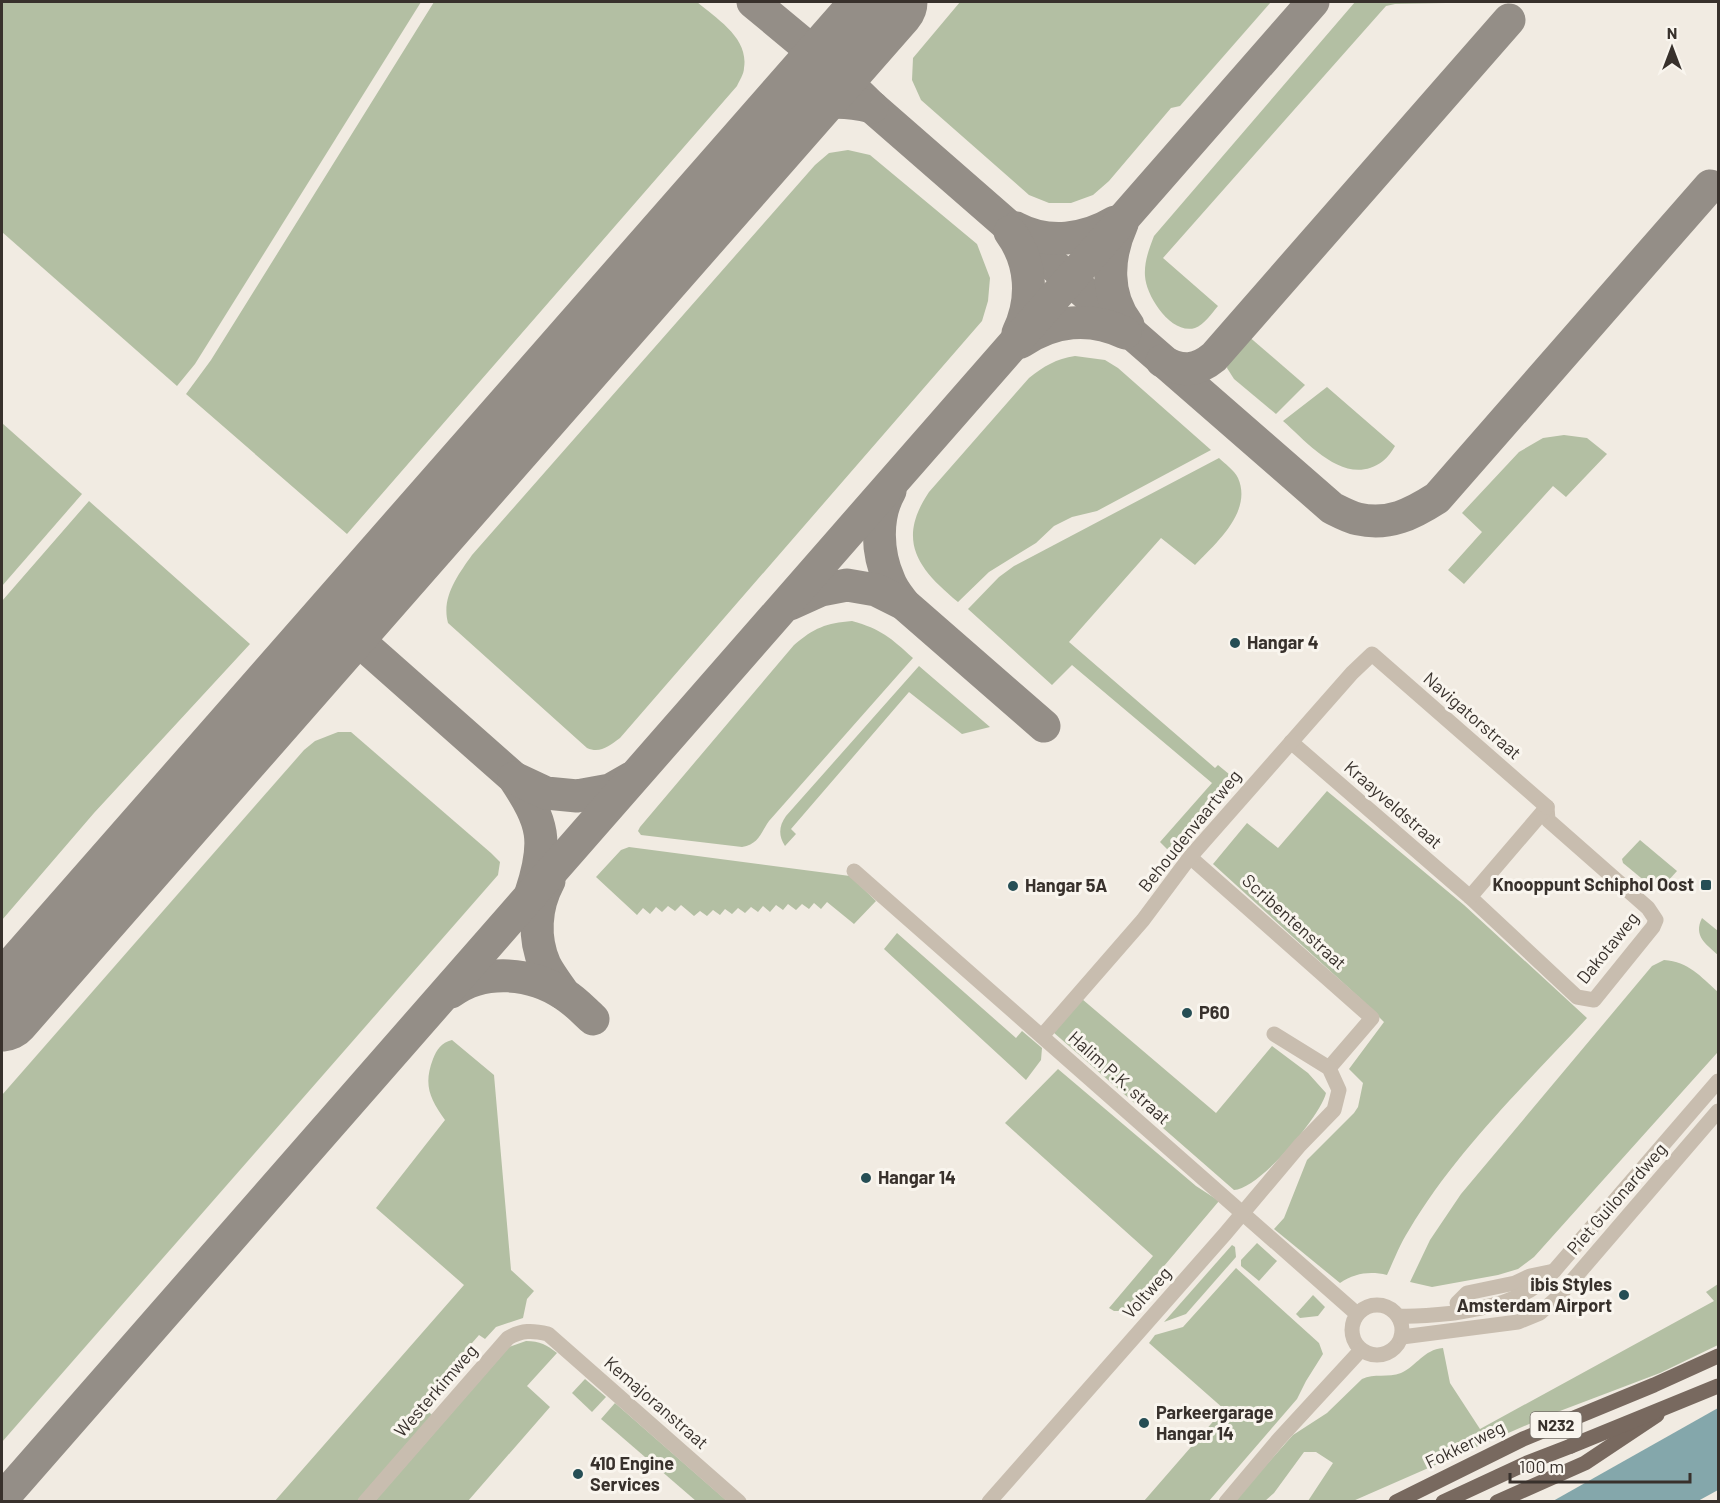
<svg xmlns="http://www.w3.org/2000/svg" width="1720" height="1503" font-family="Barlow,sans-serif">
	<rect width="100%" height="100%" fill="#f1ebe2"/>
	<g fill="#b3bfa3">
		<path d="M2 2H421L195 364 177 386 2 232Z"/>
		<path d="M434 2H697C717 19 749 38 744 68 744 74 739 81 737 86L347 534 186 394 211 360Z"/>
		<path d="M960 2H1271L1180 106 1171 108 1109 181 1093 195 1071 203H1049L1029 195 921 100 912 80 913 58Z"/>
		<path d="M1355 2H1446V3L1395 4 1386 6 1163 258 1218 306C1212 313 1204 325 1195 328 1171 335 1146 296 1145 276 1144 262 1149 249 1154 236Z"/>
		<path d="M848 150 870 155 977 244 990 278 988 301 982 321 620 738C609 746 600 754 587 748L448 623C441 597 458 575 472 555L815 165 829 153Z"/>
		<path d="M1247 335 1305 385 1276 414 1234 379 1227 368 1229 356Z"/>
		<path d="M1075 356 1105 360 1118 368 1211 450 1097 511 1072 517 1054 526 1036 543 989 572 958 602C918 569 896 541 929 492L1029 378C1044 366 1056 359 1075 356Z"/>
		<path d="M1327 387 1395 446C1392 451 1388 457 1383 461 1346 489 1308 443 1283 421Z"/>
		<path d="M2 423 82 494 2 586Z"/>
		<path d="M1564 435 1587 438 1607 454 1566 497 1553 486 1464 584 1448 570 1482 532 1462 513 1519 452 1543 438Z"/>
		<path d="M1219 458C1225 464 1234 470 1238 478 1253 512 1215 544 1195 565L1161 538 1069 642 1215 768 1218 765 1235 779 1171 853 1160 842 1212 783 1072 665 1052 685 968 609 999 577 1014 566Z"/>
		<path d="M89 501 250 644 94 813 2 920V601Z"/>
		<path d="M852 621C881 629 891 638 913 658L769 821C760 834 759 844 742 847L641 835 638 831 640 827 794 645C814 628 826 623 852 621Z"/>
		<path d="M919 666 990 727 962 734 909 692 791 829 796 834 785 846C778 835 779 826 786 816Z"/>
		<path d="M338 732H351L491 853 500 862 498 875 2 1442V1095L304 750 315 741Z"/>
		<path d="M1327 791 1464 905 1587 1018C1525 1085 1456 1151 1409 1230 1400 1244 1394 1260 1387 1275 1370 1271 1355 1273 1340 1283L1274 1229 1284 1218 1307 1160 1354 1113 1358 1107 1363 1083 1349 1069 1384 1022 1362 1000 1213 864 1247 823 1278 848Z"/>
		<path d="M1640 840 1677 871 1658 892 1623 863 1622 859Z"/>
		<path d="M629 847 850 876 876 901 854 924 827 902 821 909 814 903 809 909 802 904 796 910 788 904 783 910 776 905 770 912 763 906 758 912 751 907 745 913 738 908 732 914 725 909 720 915 713 910 707 916 700 911 694 916 681 905 675 911 668 906 662 912 656 907 650 914 643 908 637 915 596 877 621 850Z"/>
		<path d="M1702 918 1718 931V955C1706 944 1693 936 1702 918Z"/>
		<path d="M897 933 1016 1038 1022 1031 1042 1048 1041 1060 1026 1080 884 949Z"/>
		<path d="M1664 960C1689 962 1700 976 1718 992L1717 1053 1534 1257 1518 1269 1498 1275 1432 1287 1410 1282 1430 1240 1461 1194 1652 966Z"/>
		<path d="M1082 999 1216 1113 1272 1046 1308 1073 1326 1093C1320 1117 1259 1189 1234 1190L1053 1032Z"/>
		<path d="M452 1040 494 1075 511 1270 534 1291 527 1299 523 1318 496 1327 485 1339 479 1335 420 1403 432 1415 357 1501 274 1502 464 1285 376 1208 445 1120C430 1099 423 1085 433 1059 437 1049 441 1043 452 1040Z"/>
		<path d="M1058 1069 1196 1186 1219 1201 1126 1311H1114L1109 1308 1153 1256 1005 1123Z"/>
		<path d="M1257 1243 1277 1261 1259 1281 1241 1266V1260Z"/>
		<path d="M1232 1245 1235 1247 1236 1257 1186 1314 1164 1322Z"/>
		<path d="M1236 1268 1319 1343 1323 1354 1306 1381 1297 1399 1209 1501H1144L1224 1409 1149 1343 1155 1335 1183 1327Z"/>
		<path d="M1718 1284V1345L1660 1373 1552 1414 1353 1501H1308L1333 1463 1316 1452H1304L1274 1493 1265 1501 1233 1502 1293 1435 1327 1413 1362 1379C1374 1373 1388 1378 1401 1373 1418 1365 1423 1350 1443 1348L1450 1383 1480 1429 1714 1301 1706 1292Z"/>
		<path d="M1313 1295 1325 1307 1318 1316 1300 1318 1296 1314Z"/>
		<path d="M526 1341C540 1341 547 1345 557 1353L527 1386 550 1407 468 1501 374 1502 509 1347Z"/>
		<path d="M585 1379 606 1397 592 1412 572 1393Z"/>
		<path d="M615 1403 727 1501H696L601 1419Z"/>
	</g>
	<path fill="#84a7ab" d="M1718 1408V1490L1698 1501H1553Z"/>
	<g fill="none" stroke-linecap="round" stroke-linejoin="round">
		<g stroke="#948e87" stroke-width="33">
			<path d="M753 2 830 66 872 107 1332 508C1340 512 1349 517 1358 519 1389 526 1412 514 1437 498L1710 186"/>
			<path d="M788 115C819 101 838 99 872 107"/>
			<path d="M1122 224C1107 257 1105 295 1128 325"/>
			<path d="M1016 228C1048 245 1085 240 1115 222"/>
			<path d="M1010 232C1032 262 1034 300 1018 333"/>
			<path d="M1021 342C1053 320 1090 316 1125 333"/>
			<path d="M1162 361C1181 372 1196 372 1214 357L1509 20"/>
			<path d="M890 491C875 517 877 553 889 580 892 589 899 597 904 604"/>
			<path d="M365 596C358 616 355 630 367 648"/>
			<path d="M790 604 821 590 847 585 876 590 904 604 1044 726"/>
			<path d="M315 654C335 643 345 637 367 648L514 778C544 823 548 841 531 893"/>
			<path d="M514 778 546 793 577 796 610 790 631 778"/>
			<path d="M549 881C535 907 533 938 545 965 550 975 558 985 564 994"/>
			<path d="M451 992C484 968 532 972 565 995 575 1001 584 1011 593 1019"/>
			<path d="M2 1499 1313 2"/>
		</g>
		<path stroke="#948e87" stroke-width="81" d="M2 1011 887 2"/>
		<g stroke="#c8bdaf" stroke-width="15">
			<path d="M1291 742 1470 897 1577 997 1594 1000 1653 927 1656 920 1648 908 1548 820 1547 807"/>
			<path d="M1190 857 1372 1018 1329 1068"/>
			<path d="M854 871 1357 1314"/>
			<path d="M1470 897 1547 807"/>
			<path d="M1042 1036 1143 920 1190 857 1352 673 1372 654 1547 807"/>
			<path d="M1457 1303 1467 1293 1515 1283 1530 1276 1554 1271"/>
			<circle cx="1377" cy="1330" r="25"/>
			<path d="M1398 1316C1417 1317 1435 1315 1454 1313 1492 1307 1526 1300 1554 1271L1718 1081"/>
			<path d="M1402 1337 1518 1322 1540 1313 1559 1296 1718 1111"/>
			<path d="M365 1502 508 1338C522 1330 532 1330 548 1334L739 1502"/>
			<path d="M989 1502 1225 1234 1300 1145 1334 1110 1339 1090 1329 1068 1274 1034"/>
			<path d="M1226 1502 1279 1439 1361 1350"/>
		</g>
		<g stroke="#78695f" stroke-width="15">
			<path d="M1396 1502 1523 1439 1654 1385 1718 1356"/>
			<path d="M1443 1502 1527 1463 1571 1446"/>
			<path d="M1497 1502 1585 1463 1657 1415"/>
		</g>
		<path stroke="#78695f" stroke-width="15" d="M1571 1446 1718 1386"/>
	</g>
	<g fill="#264e55" stroke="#f9f5ee" stroke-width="2">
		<circle cx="1235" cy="643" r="6"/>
		<rect x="1700" y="879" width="12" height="12" rx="3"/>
		<circle cx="1013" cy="886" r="6"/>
		<circle cx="1187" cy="1013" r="6"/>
		<circle cx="866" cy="1178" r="6"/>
		<circle cx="1624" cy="1295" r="6"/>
		<circle cx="1144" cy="1423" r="6"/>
		<circle cx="578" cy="1474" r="6"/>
	</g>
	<g text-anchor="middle" stroke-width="6" stroke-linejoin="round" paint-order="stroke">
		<rect fill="#f9f5ee" stroke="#726c66" stroke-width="1.5" x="1530.5" y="1412" width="51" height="26" rx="4.5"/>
		<g font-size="16" font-weight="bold" fill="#38312c">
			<text x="1556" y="1431">N232</text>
		</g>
		<g font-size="18" font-weight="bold" fill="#38312c" stroke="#f9f5ee" text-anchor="start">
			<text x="1247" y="649">Hangar 4</text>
			<text x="1694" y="891" text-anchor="end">Knooppunt Schiphol Oost</text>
			<text x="1025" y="892">Hangar 5A</text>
			<text x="1199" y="1019">P60</text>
			<text x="878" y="1184">Hangar 14</text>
			<text x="1612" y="1291" text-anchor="end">ibis Styles<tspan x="1612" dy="21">Amsterdam Airport</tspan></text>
			<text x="1156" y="1419">Parkeergarage<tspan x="1156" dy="21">Hangar 14</tspan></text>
			<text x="590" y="1470">410 Engine<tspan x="590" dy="21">Services</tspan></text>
		</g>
		<g font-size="18" fill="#38312c" stroke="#f9f5ee">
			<text transform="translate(1472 716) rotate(41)" y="6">Navigatorstraat</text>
			<text transform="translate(1393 805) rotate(41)" y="6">Kraayveldstraat</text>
			<text transform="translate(1190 831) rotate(-51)" y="6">Behoudenvaartweg</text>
			<text transform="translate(1294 922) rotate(42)" y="6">Scribentenstraat</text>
			<text transform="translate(1608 948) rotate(-51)" y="6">Dakotaweg</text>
			<text transform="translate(1119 1078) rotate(42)" y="6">Halim P.K. straat</text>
			<text transform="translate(1617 1199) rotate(-49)" y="6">Piet Guilonardweg</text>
			<text transform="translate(1147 1293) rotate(-48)" y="6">Voltweg</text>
			<text transform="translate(436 1391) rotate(-49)" y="6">Westerkimweg</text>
			<text transform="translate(656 1403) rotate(41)" y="6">Kemajoranstraat</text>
			<text transform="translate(1465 1445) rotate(-26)" y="6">Fokkerweg</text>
		</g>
	</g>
	<rect width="1720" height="1503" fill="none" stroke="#38312c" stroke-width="6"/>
	<g transform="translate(1672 48)" stroke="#f9f5ee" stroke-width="4.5" paint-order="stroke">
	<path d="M0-4.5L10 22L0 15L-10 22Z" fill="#38312c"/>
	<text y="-9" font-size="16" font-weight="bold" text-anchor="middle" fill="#38312c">N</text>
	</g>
	<path d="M1510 1473v9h180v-9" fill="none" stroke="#38312c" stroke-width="3"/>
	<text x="1519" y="1473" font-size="18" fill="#38312c" stroke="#f9f5ee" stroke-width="4.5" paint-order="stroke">100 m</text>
</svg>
